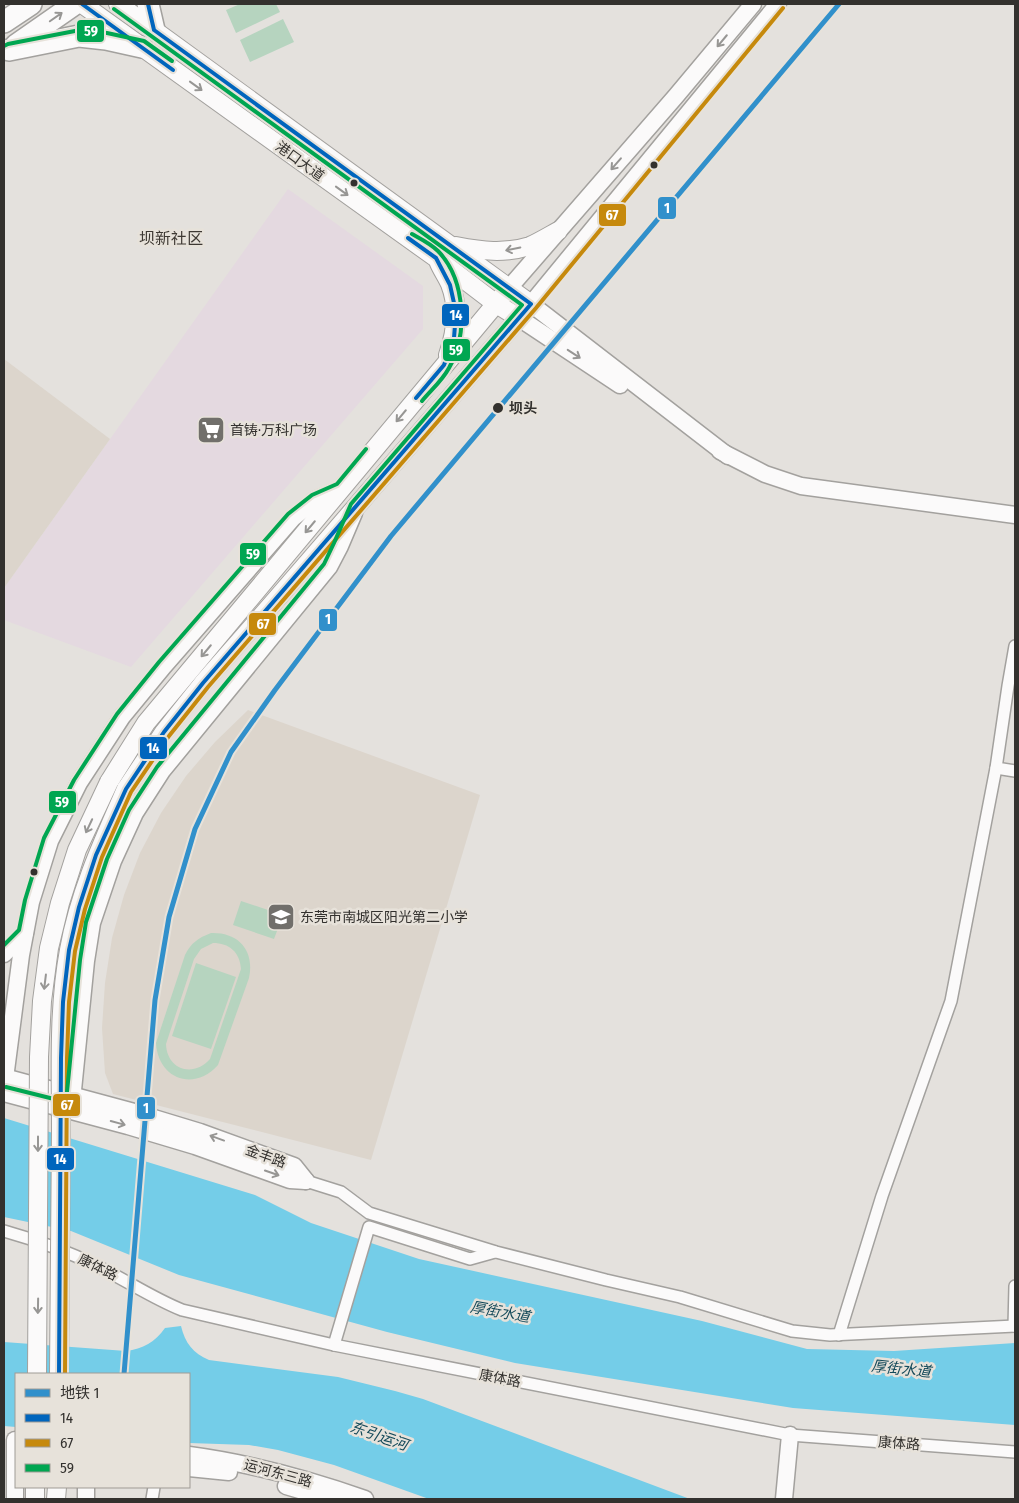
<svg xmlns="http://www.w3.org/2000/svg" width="1019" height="1503" font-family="'Fira Sans Condensed','Noto Sans SC',sans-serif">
	<rect width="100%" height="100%" fill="#e4e1dd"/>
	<path fill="#e4d9e0" d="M288 189 423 286V329L131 667 4 620V588Z"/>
	<g fill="#dcd5cc">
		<path d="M4 359 110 439 4 588Z"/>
		<path d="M248 710 480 795 371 1160 113 1094 105 1073 102 1028 105 983 112 938 124 895 140 853 161 813 186 776 215 742Z"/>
	</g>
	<g fill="#b6d4bf" fill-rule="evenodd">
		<path d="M240 4H276L280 12 236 33 226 10Z"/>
		<path d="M283 19 294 42 250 62 240 40Z"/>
		<path d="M241 901 283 915 274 939 233 925Z"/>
		<path d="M211 933C238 932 255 950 249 978L218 1065C194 1092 158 1079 156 1043L185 955C191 943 198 938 211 933ZM213 943C229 943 240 952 241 969L210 1059C193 1078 167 1070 166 1044L194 959 201 949Z"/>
		<path d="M196 963 236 977 211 1049 172 1036Z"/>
	</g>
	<g fill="#74cde8">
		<path d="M4 1118 255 1195 311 1223 419 1259 702 1321 807 1349 894 1351 1015 1343V1425L793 1408 515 1363 387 1332 179 1275 71 1231 4 1217Z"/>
		<path d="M181 1326C185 1343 193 1353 209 1360L338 1377 395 1391 423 1399 690 1499H429L334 1465 278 1450 249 1445 189 1443V1374H16V1427L4 1426V1342L126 1351C143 1349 155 1342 165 1328Z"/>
	</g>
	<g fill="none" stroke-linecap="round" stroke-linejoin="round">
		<g stroke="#a3a19e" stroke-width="14">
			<g id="street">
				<path d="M996 768 1015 771"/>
				<path d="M306 1181 341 1192 369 1213 496 1252 606 1280 680 1297 792 1331 830 1335 1015 1326"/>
				<path d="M4 1231C36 1240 67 1251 97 1266 126 1280 152 1298 182 1310L334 1345 790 1435 1015 1452"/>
				<path d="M1014 1326 1015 1286"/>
				<path d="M839 1335 882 1196 951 1001 996 768 1008 686 1015 646"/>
				<path d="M334 1345 369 1227 470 1259 495 1252"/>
				<path d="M152 1499 154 1487"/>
			</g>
		</g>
		<g stroke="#a3a19e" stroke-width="19">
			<g id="secondary">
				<path d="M509 288 676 96 753 4"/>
				<path d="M519 318 620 385"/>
				<path d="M720 451 765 474 801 486 1015 515"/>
				<path d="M728 456 531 304 778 4"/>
				<path d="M4 954 25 933"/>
				<path d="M4 1077 134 1112 200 1132 294 1166 306 1181"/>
				<path d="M4 1086 21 955 31 902 50 841 79 783 122 717 164 666 293 518 315 500 341 489"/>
				<path d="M4 1093 128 1126 195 1146 290 1180 306 1181"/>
				<path d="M71 1110 86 961 92 923 113 861 135 813 162 771 329 567 340 546 354 513"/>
				<path d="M189 1455C249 1463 308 1479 365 1499"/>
				<path d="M189 1468 229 1472"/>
				<path d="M286 1486 330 1499"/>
				<path d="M15 1499V1440"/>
				<path d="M86 1499V1487"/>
				<path d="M784 1499 790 1435"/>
			</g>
		</g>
		<g stroke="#a3a19e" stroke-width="20">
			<g id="primary">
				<path d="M82 4 436 258 495 303 519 318"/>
				<path d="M118 4 531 304 279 596 203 683 164 732 126 789"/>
				<path d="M456 246C482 251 504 254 530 246 539 242 549 236 558 231"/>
				<path d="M439 263C442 270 447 277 450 284 459 307 456 332 448 355"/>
				<path d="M109 782 146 723 509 288"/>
				<path d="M35 1499V1487"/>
				<path d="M56 1499 57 1487"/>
			</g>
		</g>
		<g stroke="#a3a19e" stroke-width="24">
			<g id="highway">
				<path d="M148 4 154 30"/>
				<path d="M4 22 31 4"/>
				<path d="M16 45 75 4"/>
				<path d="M9 50 79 36 106 39 142 47"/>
			</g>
		</g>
		<use href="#street" stroke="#fbfafa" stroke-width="11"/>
		<use href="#secondary" stroke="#fbfafa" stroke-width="16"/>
		<use href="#primary" stroke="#fbfafa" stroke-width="18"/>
		<use href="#highway" stroke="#fbfafa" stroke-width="21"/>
		<g stroke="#a3a19e" stroke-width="20" stroke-linecap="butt">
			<g id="primary-bridge">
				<path d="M37 1374 39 1057 42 1001 49 948 60 903 77 850 109 782"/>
				<path d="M59 1374C60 1293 60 1212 61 1131 61 1071 58 1009 69 950 79 893 103 841 126 789"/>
			</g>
		</g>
		<use href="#primary-bridge" stroke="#fbfafa" stroke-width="18"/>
		<g stroke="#e7e2da" stroke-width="8">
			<g id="bus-1">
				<path d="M82 4 173 70"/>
				<path d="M408 238 436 258 450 285 456 312 454 338 444 365 416 398"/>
				<path d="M59 1374 61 1058 63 1002 69 950 79 907 96 855 126 789 164 732 203 683 531 304 154 30 148 4"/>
			</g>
		</g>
		<g stroke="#e7e2da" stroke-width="8">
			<path id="bus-2" d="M65 1374 67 1058 69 1002 75 951 85 909 102 857 131 792 169 736 208 687 536 308 783 8"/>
		</g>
		<g stroke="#e7e2da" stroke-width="8">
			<g id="bus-3">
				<path d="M4 46 8 44 80 30 107 33 144 41 172 61"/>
				<path d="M412 234C421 239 431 244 438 251 466 280 468 335 449 368 442 381 431 390 422 401"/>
				<path d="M4 945 19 930 25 900 44 838 74 780 117 714 159 662 288 514 312 495 337 484 366 449"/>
				<path d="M6 1087 66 1102 80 960 86 922 107 859 129 810 157 767 324 564 334 543 351 504 522 305 114 9"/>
			</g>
		</g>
		<use href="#bus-1" stroke="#0065bd" stroke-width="4"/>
		<use href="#bus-2" stroke="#c6890c" stroke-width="4"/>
		<use href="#bus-3" stroke="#00a651" stroke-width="4"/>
		<g stroke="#e7e2da" stroke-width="9">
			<path id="metro-1" d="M124 1374 155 1000 169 917 195 829 231 752 275 690 391 536 839 4"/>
		</g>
		<use href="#metro-1" stroke="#3190cb" stroke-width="5"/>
	</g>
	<defs><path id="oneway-shaft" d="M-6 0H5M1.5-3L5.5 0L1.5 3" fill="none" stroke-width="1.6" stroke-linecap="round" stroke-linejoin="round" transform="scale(1.25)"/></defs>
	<g stroke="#979694">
		<use href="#oneway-shaft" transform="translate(56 17) rotate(-35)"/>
		<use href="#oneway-shaft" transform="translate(722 41) rotate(130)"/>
		<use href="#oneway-shaft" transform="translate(196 86) rotate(36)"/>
		<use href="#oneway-shaft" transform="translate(616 164) rotate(131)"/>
		<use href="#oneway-shaft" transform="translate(342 191) rotate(36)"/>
		<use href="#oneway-shaft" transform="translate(513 249) rotate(168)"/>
		<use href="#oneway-shaft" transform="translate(574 354) rotate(33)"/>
		<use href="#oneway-shaft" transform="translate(401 416) rotate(130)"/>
		<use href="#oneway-shaft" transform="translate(310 527) rotate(130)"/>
		<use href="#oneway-shaft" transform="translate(206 651) rotate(130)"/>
		<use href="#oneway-shaft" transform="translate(89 826) rotate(115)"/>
		<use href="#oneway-shaft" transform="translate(45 982) rotate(97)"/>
		<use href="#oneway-shaft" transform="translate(118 1123) rotate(15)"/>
		<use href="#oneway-shaft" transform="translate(217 1138) rotate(-160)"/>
		<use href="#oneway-shaft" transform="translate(38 1144) rotate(90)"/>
		<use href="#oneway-shaft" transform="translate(272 1173) rotate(19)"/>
		<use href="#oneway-shaft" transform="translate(38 1306) rotate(91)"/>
	</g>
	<defs>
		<g id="supermarket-square" transform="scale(1.4375)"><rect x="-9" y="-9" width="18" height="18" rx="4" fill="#716f6b" stroke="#e7e2da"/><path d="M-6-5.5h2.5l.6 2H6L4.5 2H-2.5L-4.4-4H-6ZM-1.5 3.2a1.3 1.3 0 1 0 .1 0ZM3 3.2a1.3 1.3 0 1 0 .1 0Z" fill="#fff"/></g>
		<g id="school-square" transform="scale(1.4375)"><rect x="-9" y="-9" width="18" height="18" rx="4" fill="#716f6b" stroke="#e7e2da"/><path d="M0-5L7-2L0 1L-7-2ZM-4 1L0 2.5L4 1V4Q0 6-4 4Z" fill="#fff"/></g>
	</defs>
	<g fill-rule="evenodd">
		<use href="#supermarket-square" x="211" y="430"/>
		<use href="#school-square" x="281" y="917"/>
	</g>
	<g fill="#33312e" stroke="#e7e2da" stroke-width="2">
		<circle cx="654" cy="165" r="4.5"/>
		<circle cx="354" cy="183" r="4.5"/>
		<circle cx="498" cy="408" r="6"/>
		<circle cx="34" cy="872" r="4.5"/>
	</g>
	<g text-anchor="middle" stroke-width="5" stroke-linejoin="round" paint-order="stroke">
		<g font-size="14" fill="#33312e" stroke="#e7e2da">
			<text transform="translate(300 161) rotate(36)" y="5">港口大道</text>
			<text transform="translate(266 1156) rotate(20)" y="5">金丰路</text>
			<text transform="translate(98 1267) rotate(26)" y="5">康体路</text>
			<text transform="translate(500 1378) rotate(11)" y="5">康体路</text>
			<text transform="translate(899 1443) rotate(4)" y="5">康体路</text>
			<text transform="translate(278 1473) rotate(15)" y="5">运河东三路</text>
		</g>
		<g font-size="14" font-weight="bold" fill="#33312e" stroke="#e7e2da" text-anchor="start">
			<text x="509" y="413">坝头</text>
		</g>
		<g font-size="14" fill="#33312e" stroke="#e7e2da" text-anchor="start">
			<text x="230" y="435">首铸·万科广场</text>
			<text x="300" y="922">东莞市南城区阳光第二小学</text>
		</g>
		<g font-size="15" font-style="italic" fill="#134959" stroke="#e7e2da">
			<text transform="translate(500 1312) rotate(10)" y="5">厚街水道</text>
			<text transform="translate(901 1369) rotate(6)" y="5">厚街水道</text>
			<text transform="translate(379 1436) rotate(19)" y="5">东引运河</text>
		</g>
		<g font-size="16" fill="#3e3933" stroke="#e7e2da">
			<text x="171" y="244">坝新社区</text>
		</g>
	</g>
	<g stroke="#e7e2da" stroke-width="2">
		<rect x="76" y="19" width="29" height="24" rx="5" fill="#00a651"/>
		<rect x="657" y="196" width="20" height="24" rx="5" fill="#3190cb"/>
		<rect x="598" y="203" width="29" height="24" rx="5" fill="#c6890c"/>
		<rect x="441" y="303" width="29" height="24" rx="5" fill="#0065bd"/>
		<rect x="442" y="338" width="29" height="24" rx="5" fill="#00a651"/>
		<rect x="239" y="542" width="28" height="24" rx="5" fill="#00a651"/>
		<rect x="318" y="608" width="20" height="24" rx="5" fill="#3190cb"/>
		<rect x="248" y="612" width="29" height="24" rx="5" fill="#c6890c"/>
		<rect x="139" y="736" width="29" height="24" rx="5" fill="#0065bd"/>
		<rect x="48" y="790" width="29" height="24" rx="5" fill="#00a651"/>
		<rect x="52" y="1093" width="29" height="24" rx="5" fill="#c6890c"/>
		<rect x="136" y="1096" width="20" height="24" rx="5" fill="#3190cb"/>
		<rect x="46" y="1147" width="29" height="24" rx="5" fill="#0065bd"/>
	</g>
	<g font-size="14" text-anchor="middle" font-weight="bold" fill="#fff">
		<text x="91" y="36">59</text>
		<text x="667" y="213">1</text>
		<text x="612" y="220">67</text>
		<text x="456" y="320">14</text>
		<text x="456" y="355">59</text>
		<text x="253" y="559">59</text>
		<text x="328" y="624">1</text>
		<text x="263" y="629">67</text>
		<text x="153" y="753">14</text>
		<text x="62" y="807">59</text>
		<text x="67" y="1110">67</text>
		<text x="146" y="1113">1</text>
		<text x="60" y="1164">14</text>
	</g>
	<rect width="1019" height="1503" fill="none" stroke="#33312e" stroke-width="10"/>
	<rect x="15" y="1373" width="175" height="115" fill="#e7e2da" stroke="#9f9b95"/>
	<rect x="25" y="1389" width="25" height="8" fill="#3190cb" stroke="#9f9b95"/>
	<text x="60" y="1398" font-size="15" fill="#33312e">地铁 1</text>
	<rect x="25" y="1414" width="25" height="8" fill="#0065bd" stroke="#9f9b95"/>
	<text x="60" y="1423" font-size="15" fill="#33312e">14</text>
	<rect x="25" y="1439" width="25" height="8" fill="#c6890c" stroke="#9f9b95"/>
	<text x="60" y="1448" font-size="15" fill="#33312e">67</text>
	<rect x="25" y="1464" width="25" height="8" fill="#00a651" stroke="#9f9b95"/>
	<text x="60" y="1473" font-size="15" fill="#33312e">59</text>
</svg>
